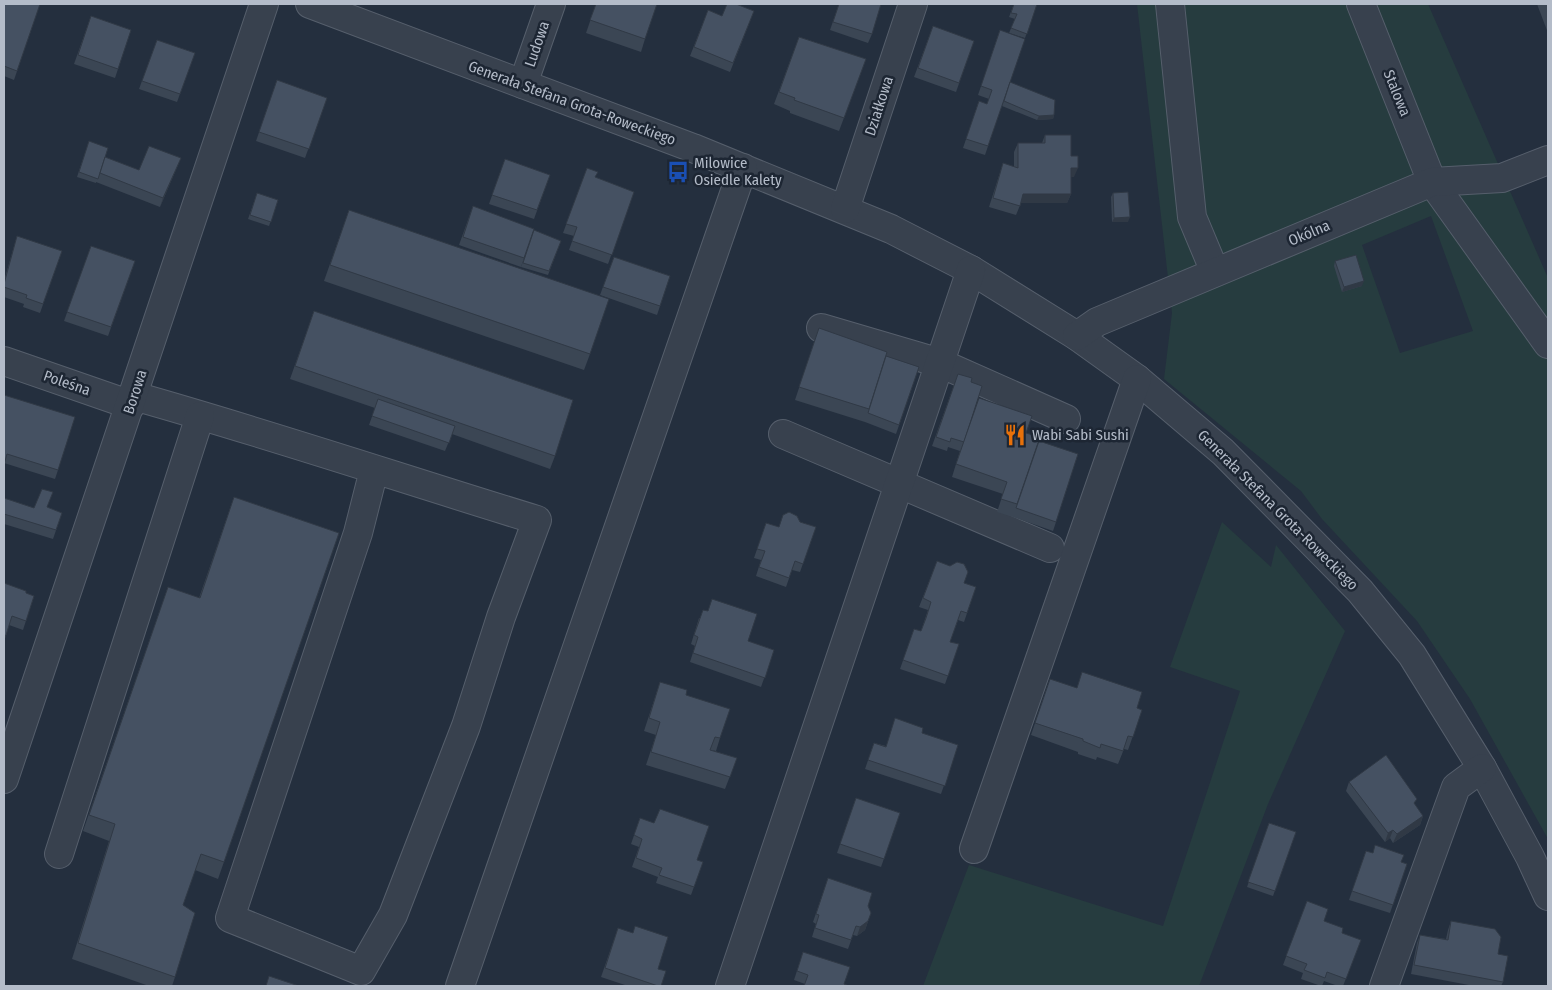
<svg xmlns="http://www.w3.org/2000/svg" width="1552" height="990" font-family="'Fira Sans Condensed',sans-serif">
	<rect width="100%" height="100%" fill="#242f3e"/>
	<g fill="#263c3f" fill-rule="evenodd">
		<path d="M1137 4H1428L1548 278V839L1470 699 1417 621 1322 519 1301 491 1164 379 1172 313ZM1431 216 1473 331 1400 353 1362 245Z"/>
		<path d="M1222 522 1271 567 1276 545 1345 631 1268 804 1199 986H923L969 865 1163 926 1240 691 1170 667Z"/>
	</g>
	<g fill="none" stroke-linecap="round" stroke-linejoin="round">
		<g stroke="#565f6c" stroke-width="30">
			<g id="minor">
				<path d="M310 4 693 148 891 229 971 270 1077 336 1137 379 1223 452 1360 591 1412 655 1482 768 1530 857 1548 896"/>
				<path d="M1170 4 1192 217 1215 272"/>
				<path d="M1361 4 1432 182 1548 344"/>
				<path d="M523 84 551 4"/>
				<path d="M845 209 913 4"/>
				<path d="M821 328 940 363 1066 419"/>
				<path d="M1077 336 1097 322 1432 182 1502 178 1548 160"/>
				<path d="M4 361 131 405"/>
				<path d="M134 396C269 434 403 479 537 520L501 617 466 726 393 915 361 971 230 918 358 533 374 470"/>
				<path d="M783 434 1050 548"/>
				<path d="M4 779 264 4"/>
				<path d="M974 849 1137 379"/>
				<path d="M59 854 200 416"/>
				<path d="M460 986 743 168"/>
				<path d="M730 986 971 270"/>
				<path d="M1384 986 1456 787 1482 768"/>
			</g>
		</g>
		<use href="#minor" stroke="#38414e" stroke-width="28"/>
	</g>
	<g fill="#3b4654">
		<path d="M4 4H40L14 80 4 76Z"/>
		<path d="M596 4 645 39 641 52 586 33Z"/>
		<path d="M839 4 872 34 868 43 830 30Z"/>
		<path d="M1014 4H1037L1025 38 1009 33 1015 19 1009 17Z"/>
		<path d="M1537 4H1548V33Z"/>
		<path d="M708 10 722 16 754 11 730 72 690 56Z"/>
		<path d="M91 16 131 30 115 78 74 64Z"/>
		<path d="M933 26 974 41 956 92 914 77Z"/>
		<path d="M1000 30 1010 82 1054 115 1053 119 1037 120 1002 106 1006 93 985 155 963 148 979 101 987 104 989 99 978 95Z"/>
		<path d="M799 37 866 59 839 131 790 113V111L774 104Z"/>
		<path d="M157 40 195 53 177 102 139 89Z"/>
		<path d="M277 80 327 98 305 158 256 141Z"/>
		<path d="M1045 135 1071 156 1074 177H1071V194L1067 203H1021L1016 215 989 207 1003 163 1014 167V152L1018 143H1042Z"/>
		<path d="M89 141 105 157 139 170 181 158 160 207 96 182V183L77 177Z"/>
		<path d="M505 159 550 175 534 219 489 204Z"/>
		<path d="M587 168 595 177 634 192 608 264 569 250 574 236 563 233Z"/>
		<path d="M257 193 278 200 269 226 248 219Z"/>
		<path d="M1113 193 1128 222H1112L1111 197Z"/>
		<path d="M473 206 534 229 521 267 459 245Z"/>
		<path d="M349 210 590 354 584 370 324 281Z"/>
		<path d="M534 230 561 241 548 275 521 267Z"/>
		<path d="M17 236 62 251 40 313 23 307 24 304 4 297V281Z"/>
		<path d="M91 246 135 261 108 336 64 321Z"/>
		<path d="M614 257 670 276 657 315 600 295Z"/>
		<path d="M1335 261 1362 286 1342 292 1334 266Z"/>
		<path d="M314 311 555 456 550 469 452 434 445 451 369 425 375 408 290 379Z"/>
		<path d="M819 328 886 356 919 367 896 434 865 422 795 400Z"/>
		<path d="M958 374 971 382 967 433H1026L1039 441 1056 522 1053 531 1013 517 1026 477 1013 517 997 512 1003 494 952 477 960 451 948 447 947 451 932 446Z"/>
		<path d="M4 395 58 470 55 479 4 463Z"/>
		<path d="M234 497 339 533 218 879 195 870 183 905 175 977 172 986H149L72 959 109 841 83 831 168 587 199 598Z"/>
		<path d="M4 498 34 508 47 507 62 513 53 539 4 524Z"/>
		<path d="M800 522 816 527 800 572 792 570 786 587 756 576 761 560 754 558 766 523 779 527Z"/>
		<path d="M937 561 964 583 976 587 964 622 958 620 950 642 959 644 945 684 900 669 914 629 921 631 928 610 919 607Z"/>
		<path d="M4 583 26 593 34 596 23 630 9 625 4 642Z"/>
		<path d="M699 618 748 641 774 650 761 687 690 662 695 646 691 644Z"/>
		<path d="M1050 679 1142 710 1128 750 1124 749 1118 764 1097 757 1096 760 1078 754V752L1031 735Z"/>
		<path d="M660 682 686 695 720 738 716 751 711 750 737 758 725 789 646 765 656 735 644 731Z"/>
		<path d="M922 733 958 745 941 794 865 769 874 743 886 746Z"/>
		<path d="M1349 782 1415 805 1423 816 1420 825 1393 843 1390 838 1385 842 1346 791Z"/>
		<path d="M856 798 900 813 881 867 837 853Z"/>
		<path d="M640 818 697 860 703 862 691 895 656 883 658 877 632 867 639 847 631 844Z"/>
		<path d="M1269 823 1296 832 1273 896 1247 887Z"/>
		<path d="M1366 851 1401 862 1407 864 1390 913 1349 900Z"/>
		<path d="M828 878 868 906 871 913 865 930 857 936 853 935 848 949 812 937 816 924 813 922Z"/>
		<path d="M1307 901 1324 921 1342 933 1361 940 1343 986H1338L1324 981 1322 986H1321L1301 979 1303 973 1283 965Z"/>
		<path d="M1451 921 1498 954 1503 982 1501 986H1474L1411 974 1417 943 1420 935 1446 939 1448 930Z"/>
		<path d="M618 928 658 969 661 986H628L601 977Z"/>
		<path d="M803 952 844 984H805L794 980Z"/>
	</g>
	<g fill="#303945">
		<path d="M1054 115 1053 119 1037 120 1039 116Z"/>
		<path d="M181 158 177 167 160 207 163 198Z"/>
		<path d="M1071 168H1078L1074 177H1068Z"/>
		<path d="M1023 194H1071L1067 203H1020Z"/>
		<path d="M1130 217 1128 222H1112L1114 218Z"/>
		<path d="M1364 281 1362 286 1342 292 1344 287Z"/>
		<path d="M1423 816 1420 825 1393 843 1397 834Z"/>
		<path d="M1393 830 1390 838 1385 842 1388 833Z"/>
		<path d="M868 921 865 930 857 936 860 927Z"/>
	</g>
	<g fill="#455162" stroke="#303945">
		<path d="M4 4H40L17 71 4 66Z"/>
		<path d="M596 4H657L645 39 590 20Z"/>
		<path d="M727 4H736L754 11 733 63 694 47 708 10 722 16Z"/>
		<path d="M839 4H881L872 34 833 22Z"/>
		<path d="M1014 4H1037L1027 34 1011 28 1017 14 1011 13Z"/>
		<path d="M91 16 131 30 118 69 78 55Z"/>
		<path d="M933 26 974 41 959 83 918 68Z"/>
		<path d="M1000 30 1025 39 988 146 966 139 979 101 987 104 992 90 981 86Z"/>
		<path d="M799 37 866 59 844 118 794 100 795 98 779 92Z"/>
		<path d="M157 40 195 53 180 94 142 81Z"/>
		<path d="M277 80 327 98 309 149 259 132Z"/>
		<path d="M1010 82 1055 100 1054 115 1039 116 1004 101Z"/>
		<path d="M1045 135H1071V156H1078V168H1071V194H1023L1020 206 993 198 1003 163 1018 168V143H1045Z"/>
		<path d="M89 141 108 148 98 179 79 172Z"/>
		<path d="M149 146 181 158 163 198 100 173 105 157 139 170Z"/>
		<path d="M505 159 550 175 537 210 492 195Z"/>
		<path d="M587 168 598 172 595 177 634 192 612 255 572 241 577 227 566 224Z"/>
		<path d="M1128 192 1130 217 1114 218 1113 193Z"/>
		<path d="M257 193 278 200 271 222 250 215Z"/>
		<path d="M473 206 534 229 524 258 463 237Z"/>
		<path d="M349 210 609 299 590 354 330 265Z"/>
		<path d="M534 230 561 241 549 271 523 263Z"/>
		<path d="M17 236 62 251 43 304 26 298 27 295 4 287V284Z"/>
		<path d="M91 246 135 261 111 327 67 312Z"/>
		<path d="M1356 255 1364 281 1344 287 1335 261Z"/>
		<path d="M614 257 670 276 660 306 603 287Z"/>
		<path d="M314 311 573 400 555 456 295 366Z"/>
		<path d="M819 328 887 352 869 409 799 387Z"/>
		<path d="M886 356 919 367 899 425 868 413Z"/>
		<path d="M958 374 972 378 971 382 982 386 964 442 951 438 950 442 936 437Z"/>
		<path d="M4 395 75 417 58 470 7 454 4 465Z"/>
		<path d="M979 398 1032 416 1026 433 1040 437 1017 504 1001 499 1007 482 956 464Z"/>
		<path d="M378 399 455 426 449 443 372 416Z"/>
		<path d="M1039 441 1078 454 1056 522 1016 508Z"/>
		<path d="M42 489 53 492 47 507 62 513 56 530 4 514V498L34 508Z"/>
		<path d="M234 497 339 533 224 862 201 854 183 905 195 913 175 977 78 943 115 824 89 815 168 587 200 598Z"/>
		<path d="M789 512 797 516 800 522 816 527 803 564 795 561 789 578 759 567 765 551 757 549 766 523 779 527 783 515Z"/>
		<path d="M937 561 950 566 957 562 964 564 968 572 964 583 976 587 967 613 961 611 950 642 959 644 948 676 903 660 914 629 921 631 926 618 931 602 923 598Z"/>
		<path d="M4 583 26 591V593L34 596 26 621 12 616 6 635 4 638Z"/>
		<path d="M712 599 757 614 748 641 774 650 765 678 693 653 698 637 694 635 703 610 708 611Z"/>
		<path d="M1082 672 1142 692 1137 708 1142 710 1133 737 1128 736 1123 751 1101 744 1100 748 1083 741V739L1035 723 1050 679 1077 688Z"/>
		<path d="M660 682 687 690 686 695 730 709 720 738 715 737 710 750 737 758 730 777 651 752 660 722 649 718Z"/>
		<path d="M895 718 923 728 922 733 958 745 945 786 868 760 874 743 886 747Z"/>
		<path d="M1386 755 1417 799 1414 803 1423 816 1397 834 1393 830 1388 833 1349 782Z"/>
		<path d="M856 798 900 813 884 859 840 844Z"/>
		<path d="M660 809 709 826 697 860 703 862 694 887 659 875 662 868 636 858 642 839 634 835 640 818 654 823Z"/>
		<path d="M1269 823 1296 832 1275 891 1248 882Z"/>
		<path d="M1375 845 1404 855 1401 862 1407 864 1393 905 1352 891 1366 851 1373 853Z"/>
		<path d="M828 878 872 893 868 906 871 913 868 921 860 927 856 926 851 940 815 928 819 915 816 914Z"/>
		<path d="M1307 901 1328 909 1324 921 1343 928 1342 933 1361 940 1346 979 1327 972 1325 978 1304 970 1307 964 1286 956Z"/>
		<path d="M1451 921 1495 929 1501 937 1498 954 1508 956 1503 982 1414 965 1420 935 1448 940Z"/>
		<path d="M635 926 668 937 658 969 666 971 661 986H658L605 968 618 928 633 933Z"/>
		<path d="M803 952 850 967 844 984 849 986H804L808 975 797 971Z"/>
		<path d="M269 976 299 986H266Z"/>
	</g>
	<defs>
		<g id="bus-bare" transform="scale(1.725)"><path d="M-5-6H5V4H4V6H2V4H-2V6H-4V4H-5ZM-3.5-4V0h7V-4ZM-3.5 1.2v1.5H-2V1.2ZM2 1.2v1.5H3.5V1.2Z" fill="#1a4fb4" stroke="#1d2633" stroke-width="2.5" paint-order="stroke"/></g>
		<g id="restaurant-bare" transform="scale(1.725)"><path d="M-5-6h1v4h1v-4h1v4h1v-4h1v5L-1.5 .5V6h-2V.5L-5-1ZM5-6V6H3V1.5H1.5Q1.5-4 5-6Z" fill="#e8710a" stroke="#1d2633" stroke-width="2.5" paint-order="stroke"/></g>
	</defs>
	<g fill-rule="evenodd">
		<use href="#bus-bare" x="678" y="172"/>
		<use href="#restaurant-bare" x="1015" y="435"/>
	</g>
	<g text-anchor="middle" stroke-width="5" stroke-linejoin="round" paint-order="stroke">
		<g font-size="15" fill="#b4bcc9" stroke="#1d2633">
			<text transform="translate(537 44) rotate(-71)" y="5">Ludowa</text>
			<text transform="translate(1397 93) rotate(68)" y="5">Stalowa</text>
			<text transform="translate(572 103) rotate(20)" y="5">Generała Stefana Grota-Roweckiego</text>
			<text transform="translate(879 106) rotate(-72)" y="5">Działkowa</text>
			<text transform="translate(1309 233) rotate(-23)" y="5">Okólna</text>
			<text transform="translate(67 383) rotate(19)" y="5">Poleśna</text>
			<text transform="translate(135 392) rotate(-72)" y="5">Borowa</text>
			<text transform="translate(1278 510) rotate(45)" y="5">Generała Stefana Grota-Roweckiego</text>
		</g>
		<g font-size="15" fill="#b4bcc9" stroke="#1d2633" text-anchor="start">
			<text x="694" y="168">Milowice<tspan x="694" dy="17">Osiedle Kalety</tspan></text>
			<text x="1032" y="440">Wabi Sabi Sushi</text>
		</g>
	</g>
	<rect width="1552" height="990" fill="none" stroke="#b4bcc9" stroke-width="10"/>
</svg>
